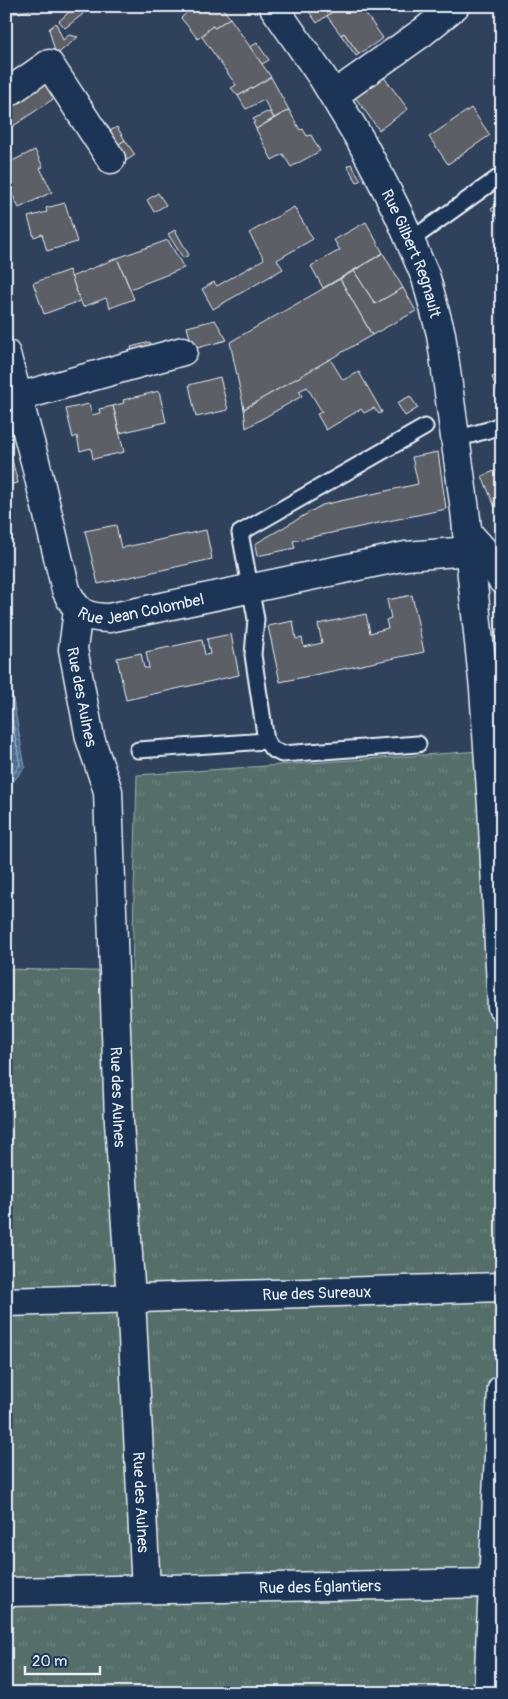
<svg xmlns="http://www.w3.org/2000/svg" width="508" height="1699" font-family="Pangolin,sans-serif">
	<defs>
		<pattern id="grass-tufts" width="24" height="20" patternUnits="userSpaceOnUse" patternTransform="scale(1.25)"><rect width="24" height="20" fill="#556e6a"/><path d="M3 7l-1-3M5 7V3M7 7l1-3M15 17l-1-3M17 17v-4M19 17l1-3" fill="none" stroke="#6d8380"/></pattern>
		<pattern id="water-rules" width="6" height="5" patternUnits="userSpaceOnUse" patternTransform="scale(1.25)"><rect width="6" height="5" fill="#486d90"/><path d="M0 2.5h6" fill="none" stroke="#6282a0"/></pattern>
	</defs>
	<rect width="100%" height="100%" fill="#30415b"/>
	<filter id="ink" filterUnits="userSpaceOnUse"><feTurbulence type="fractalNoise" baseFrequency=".02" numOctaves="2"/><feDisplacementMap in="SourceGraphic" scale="10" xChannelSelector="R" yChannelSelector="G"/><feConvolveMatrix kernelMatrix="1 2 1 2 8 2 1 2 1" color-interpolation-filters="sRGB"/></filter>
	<g filter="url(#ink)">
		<path fill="url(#grass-tufts)" stroke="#9eb0b1" d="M480 751 475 780 502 779V1693H6V969L132 972 137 775Z"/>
		<path fill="url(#water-rules)" stroke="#88a2ba" d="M6 660 25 767 12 783 6 782Z"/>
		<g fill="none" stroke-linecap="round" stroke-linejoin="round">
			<g stroke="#a8bcce" stroke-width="1">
				<path d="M6 684 20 765 11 777H6"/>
				<path d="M6 721 13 763 6 771"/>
			</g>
		</g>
		<g fill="#5b5e65" stroke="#e8f1f8">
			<path d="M6 6H39L40 8 6 15Z"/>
			<path d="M76 6H88L82 12 83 14 65 28 59 21Z"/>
			<path d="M194 6H221L230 18 215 28 212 26 198 39 181 18Z"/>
			<path d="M305 6H340L317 23Z"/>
			<path d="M340 6H360L383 38 359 54 344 33 341 35 327 16Z"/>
			<path d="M230 18 271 77 238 96 231 88 236 85 202 37 212 26 215 28Z"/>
			<path d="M56 23 63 40 69 35 78 37 56 55 49 29Z"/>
			<path d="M344 33 359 54 356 56 341 35Z"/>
			<path d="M257 43 269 60 262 64 250 47Z"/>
			<path d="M383 76 408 109 379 130 355 97Z"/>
			<path d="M271 77 289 110 274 118 264 100 246 109 238 96Z"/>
			<path d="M45 80 56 97 6 131V106Z"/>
			<path d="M471 108 490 135 448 164 429 137Z"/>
			<path d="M289 110 300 130 303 129 307 136 311 135 320 151 291 167 283 154 272 160 256 129Z"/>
			<path d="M267 112 268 113 270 112 274 118 256 129 253 123 255 122 253 119Z"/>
			<path d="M117 127 125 140 115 147 106 133Z"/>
			<path d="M125 140 135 155 124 162 115 147Z"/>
			<path d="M35 150 43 167 40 168 52 192 19 208 8 186 10 185 6 176V164Z"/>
			<path d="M351 164 361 180 357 182 347 166Z"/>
			<path d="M158 193 166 205 154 212 147 200Z"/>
			<path d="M502 201V223L491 209Z"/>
			<path d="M65 203 77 242 47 251 42 234 34 237 28 217 47 212 46 208Z"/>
			<path d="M294 207 313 239 277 260 283 269 213 309 202 289 214 282 217 286 264 259 249 233Z"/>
			<path d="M366 222 383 253 323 288 311 266 340 250 334 240Z"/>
			<path d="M175 230 189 255 183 258 168 234Z"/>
			<path d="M168 240 184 268 130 289 117 258Z"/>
			<path d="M383 253 403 288 375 304 354 271Z"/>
			<path d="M117 258 134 299 110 308 106 298 83 307 71 277Z"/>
			<path d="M69 270 80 301 44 314 33 283Z"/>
			<path d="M354 271 375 304 403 288 416 311 372 335 340 279Z"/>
			<path d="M340 279 372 335 244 409 230 342Z"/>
			<path d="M215 320 227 340 193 349 187 327Z"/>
			<path d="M150 342 154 353 134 359 131 347Z"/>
			<path d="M330 359 343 380 359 372 382 412 379 414 374 408 364 413 361 409 326 430 317 414 322 412 307 387 299 391 302 396 246 428 244 409Z"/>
			<path d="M502 374V402L492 377Z"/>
			<path d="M220 377 228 410 196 417 189 385Z"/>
			<path d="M159 391 166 422 120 433 113 406 124 403 123 400Z"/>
			<path d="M410 396 418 408 405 416 397 403Z"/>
			<path d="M89 404 92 415 100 413 99 409 113 406 124 452 93 459 91 448 80 451 77 436 73 438 66 409Z"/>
			<path d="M6 445H8L18 483 6 485Z"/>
			<path d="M438 452 446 509 293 541 295 548 257 556 255 544 322 505 418 484 412 457Z"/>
			<path d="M502 468V505L495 507 482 476Z"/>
			<path d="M116 525 121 548 206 530 212 559 98 584 85 531Z"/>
			<path d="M412 595 424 652 280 682 268 626 293 621 296 639 302 638 304 647 322 643 318 624 366 614 370 633 388 628 386 620 391 618 387 600Z"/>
			<path d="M495 629H502V693L496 694 495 678 499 677Z"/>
			<path d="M231 634 239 675 126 700 117 658 141 653 144 668H149L146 652 202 640 205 655 210 654 207 639Z"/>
		</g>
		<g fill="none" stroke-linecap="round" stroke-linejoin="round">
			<g stroke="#e8f1f8" stroke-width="19">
				<g id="lane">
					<path d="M411 240 502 175"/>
					<path d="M456 439 488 430 502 424"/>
					<path d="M418 744 282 754 272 749 266 741 253 655 256 619 240 533 425 427"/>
					<path d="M138 750 266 741"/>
				</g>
			</g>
			<g stroke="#e8f1f8" stroke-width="31">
				<g id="street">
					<path id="s1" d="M273 6 323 78 361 141 382 181 399 215 426 278 441 334 465 510 484 689 492 805 502 1007"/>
					<path d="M6 94 49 64 111 159"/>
					<path d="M334 95 423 32 455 6"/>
					<path id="s2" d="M6 354 35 461 66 590C76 612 85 618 109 618L406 556 469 551"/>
					<path d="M18 397 183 351"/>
					<path d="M467 532 483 550 502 580"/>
					<path id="s3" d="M78 610 73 649 90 738 108 791 119 1122 131 1299 146 1589"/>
					<path id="s4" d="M6 1302 502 1287"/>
					<path id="s5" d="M6 1592 493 1583"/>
					<path d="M488 1693 502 1389"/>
				</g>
			</g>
			<use href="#lane" stroke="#1d3557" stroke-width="15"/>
			<use href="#street" stroke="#1d3557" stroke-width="28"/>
		</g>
	</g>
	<g text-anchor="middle" stroke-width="5" stroke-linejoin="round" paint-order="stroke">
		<g font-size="16" fill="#e8f1f8" stroke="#1d3557">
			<text dy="6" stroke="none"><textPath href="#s1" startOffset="285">Rue Gilbert Regnault</textPath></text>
			<text dy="6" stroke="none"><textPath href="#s2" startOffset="332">Rue Jean Colombel</textPath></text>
			<text dy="6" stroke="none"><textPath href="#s3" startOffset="88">Rue des Aulnes</textPath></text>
			<text dy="6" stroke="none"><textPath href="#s3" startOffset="492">Rue des Aulnes</textPath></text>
			<text dy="6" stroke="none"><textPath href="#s4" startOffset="311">Rue des Sureaux</textPath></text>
			<text dy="6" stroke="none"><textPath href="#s3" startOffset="898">Rue des Aulnes</textPath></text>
			<text dy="6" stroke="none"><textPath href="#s5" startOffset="314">Rue des Églantiers</textPath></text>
		</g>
	</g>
	<rect width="508" height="1699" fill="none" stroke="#1d3557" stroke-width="25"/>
	<rect x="12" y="12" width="483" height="1674" fill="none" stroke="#e8f1f8" stroke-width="2" filter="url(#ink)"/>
	<path d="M25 1666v8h75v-8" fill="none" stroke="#e8f1f8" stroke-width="2.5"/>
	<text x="32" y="1666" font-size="15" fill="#e8f1f8" stroke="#1d3557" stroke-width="4" paint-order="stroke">20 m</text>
</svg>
